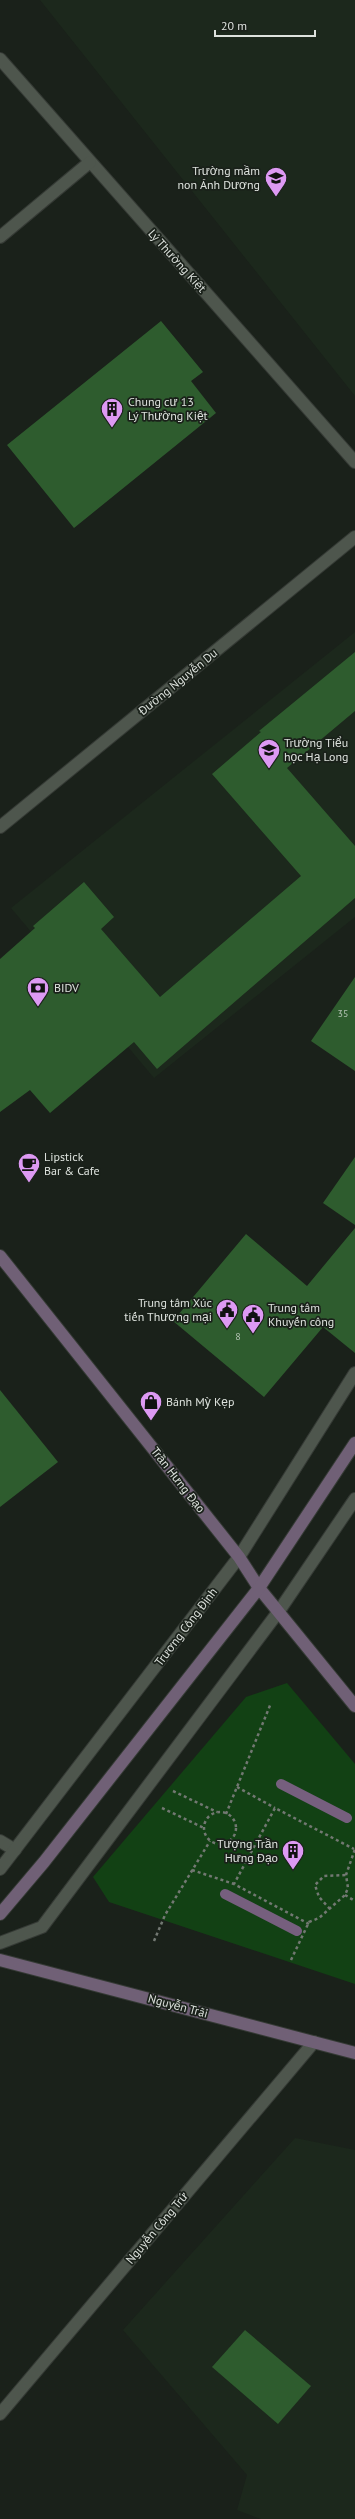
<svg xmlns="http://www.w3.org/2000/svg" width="355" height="2519" font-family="'PT Sans',sans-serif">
	<rect width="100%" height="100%" fill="#1a211a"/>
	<g fill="#1c281c">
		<path d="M40 0H355V396Z"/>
		<path d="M355 632V917L154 1078 11 908Z"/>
		<path d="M295 2138 355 2150V2519H261L237 2510 247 2475 123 2330Z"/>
	</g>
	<path fill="#124114" d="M287 1683 355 1764V1984L109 1902 93 1877 246 1697Z"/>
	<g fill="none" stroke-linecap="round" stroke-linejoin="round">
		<g stroke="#765f7e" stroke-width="10">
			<path d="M281 1784 347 1818"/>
			<path d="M225 1894 297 1931"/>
		</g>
	</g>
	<g fill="#2e5c2e">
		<path d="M161 321 203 372 191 381 216 413 74 528 7 445Z"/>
		<path d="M355 652V711L287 768 355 846V898L157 1069 134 1042 50 1113 30 1090 0 1112V959L35 928 33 926 84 882 114 917 101 929 160 997 301 876 212 774 261 732 259 731Z"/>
		<path d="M355 977V1071L311 1041Z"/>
		<path d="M355 1157V1225L323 1203Z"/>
		<path d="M355 1228V1353L323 1327 264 1397 173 1321 246 1234 307 1286Z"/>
		<path d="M0 1390 58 1462 0 1507Z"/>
		<path d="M245 2330 311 2386 278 2424 212 2367Z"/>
	</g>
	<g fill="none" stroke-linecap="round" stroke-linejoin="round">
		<g stroke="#353a35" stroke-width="14">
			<g id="service">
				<path d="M0 1841 15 1850"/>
				<path d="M0 2414 314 2042"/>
			</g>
		</g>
		<g stroke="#353a35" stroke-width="14">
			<g id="minor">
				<path d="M0 59 355 462"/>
				<path d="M0 237 90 162"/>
				<path d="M0 827 355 537"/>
				<path d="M0 1869 239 1557 355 1373"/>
				<path d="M0 1943 42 1927 279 1611 355 1499"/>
			</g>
		</g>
		<g stroke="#353a35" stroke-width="14">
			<g id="secondary">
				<path d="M0 1256 239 1557 259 1588 355 1706"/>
				<path d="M0 1914 44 1862 259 1588 355 1443"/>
				<path d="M0 1960 355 2053"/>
			</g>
		</g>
		<g stroke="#727872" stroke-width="2.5" stroke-dasharray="3 3" stroke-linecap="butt">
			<path d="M237 1787 275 1808"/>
			<path d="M173 1791 217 1812"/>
			<path d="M162 1808 204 1828"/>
			<circle cx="220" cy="1828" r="16"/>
			<path d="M226 1814 271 1703"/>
			<path d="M192 1870 234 1884"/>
			<path d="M345 1895 355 1901"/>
			<path d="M330 1909 319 1897 315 1885 324 1876 346 1875"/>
			<path d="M309 1924 234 1884 275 1808 354 1849"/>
			<path d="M154 1941 165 1915 210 1841"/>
			<path d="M291 1960 309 1922 319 1918 345 1895 348 1888 346 1875 355 1849"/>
		</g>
		<use href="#service" stroke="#4e564d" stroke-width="12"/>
		<use href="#minor" stroke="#4e564d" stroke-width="12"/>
		<use href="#secondary" stroke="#706076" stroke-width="12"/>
	</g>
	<defs>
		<g id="school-pin" transform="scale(1.15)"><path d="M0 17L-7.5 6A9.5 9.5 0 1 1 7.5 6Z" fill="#dd99f3" stroke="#1a211a"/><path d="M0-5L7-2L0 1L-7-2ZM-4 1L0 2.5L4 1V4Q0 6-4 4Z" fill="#111"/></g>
		<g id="building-pin" transform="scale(1.15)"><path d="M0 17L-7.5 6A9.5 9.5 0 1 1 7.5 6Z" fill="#dd99f3" stroke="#1a211a"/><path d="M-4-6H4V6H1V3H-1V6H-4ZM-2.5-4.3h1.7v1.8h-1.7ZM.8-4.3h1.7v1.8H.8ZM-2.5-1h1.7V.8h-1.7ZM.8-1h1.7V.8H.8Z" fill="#111"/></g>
		<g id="bank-pin" transform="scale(1.15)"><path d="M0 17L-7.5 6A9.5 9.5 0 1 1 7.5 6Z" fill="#dd99f3" stroke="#1a211a"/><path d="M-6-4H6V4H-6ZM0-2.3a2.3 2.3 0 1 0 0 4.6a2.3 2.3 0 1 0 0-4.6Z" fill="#111"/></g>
		<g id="cafe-pin" transform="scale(1.15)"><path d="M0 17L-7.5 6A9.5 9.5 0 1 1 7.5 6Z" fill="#dd99f3" stroke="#1a211a"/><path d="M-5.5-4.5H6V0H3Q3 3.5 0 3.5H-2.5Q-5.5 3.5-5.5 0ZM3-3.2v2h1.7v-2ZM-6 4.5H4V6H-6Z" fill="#111"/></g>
		<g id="civic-pin" transform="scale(1.15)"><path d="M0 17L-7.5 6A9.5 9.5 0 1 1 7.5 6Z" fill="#dd99f3" stroke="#1a211a"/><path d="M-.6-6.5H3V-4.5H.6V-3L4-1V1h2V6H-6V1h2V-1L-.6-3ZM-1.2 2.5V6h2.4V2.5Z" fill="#111"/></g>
		<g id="shop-pin" transform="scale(1.15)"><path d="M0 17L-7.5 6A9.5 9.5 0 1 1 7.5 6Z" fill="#dd99f3" stroke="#1a211a"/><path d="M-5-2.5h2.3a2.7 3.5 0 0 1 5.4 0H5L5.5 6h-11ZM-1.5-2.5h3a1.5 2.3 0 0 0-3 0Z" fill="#111"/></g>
	</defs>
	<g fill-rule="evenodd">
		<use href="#school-pin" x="276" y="178"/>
		<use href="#building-pin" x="112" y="409"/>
		<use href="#school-pin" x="269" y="750"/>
		<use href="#bank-pin" x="38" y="988"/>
		<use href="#cafe-pin" x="29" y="1164"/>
		<use href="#civic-pin" x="227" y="1310"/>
		<use href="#civic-pin" x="253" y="1315"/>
		<use href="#shop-pin" x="151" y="1402"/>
		<use href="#building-pin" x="293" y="1851"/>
	</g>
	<g text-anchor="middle" stroke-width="3.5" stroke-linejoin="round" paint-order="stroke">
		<g font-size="10" fill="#b1c0b1">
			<text x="343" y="1017">35</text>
			<text x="238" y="1340">8</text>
		</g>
		<g font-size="12" fill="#dde2dd" stroke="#1a211a" text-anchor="start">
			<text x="260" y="175" text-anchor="end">Trường mầm<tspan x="260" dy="14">non Ánh Dương</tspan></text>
			<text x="128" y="406">Chung cư 13<tspan x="128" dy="14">Lý Thường Kiệt</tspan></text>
			<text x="284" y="747">Trường Tiểu<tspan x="284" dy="14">học Hạ Long</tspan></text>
			<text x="54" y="992">BIDV</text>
			<text x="44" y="1161">Lipstick<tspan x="44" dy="14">Bar &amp; Cafe</tspan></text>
			<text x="212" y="1307" text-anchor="end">Trung tâm Xúc<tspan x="212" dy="14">tiến Thương mại</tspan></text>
			<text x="268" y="1312">Trung tâm<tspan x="268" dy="14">Khuyến công</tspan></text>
			<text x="166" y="1406">Bánh Mỳ Kẹp</text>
			<text x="278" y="1848" text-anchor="end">Tượng Trần<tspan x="278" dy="14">Hưng Đạo</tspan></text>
		</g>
		<g font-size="12" fill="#dde2dd" stroke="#1a211a">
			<text transform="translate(177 261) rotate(48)" y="4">Lý Thường Kiệt</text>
			<text transform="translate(178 682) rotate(-39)" y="4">Đường Nguyễn Du</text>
			<text transform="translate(178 1480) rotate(52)" y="4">Trần Hưng Đạo</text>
			<text transform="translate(186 1627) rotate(-53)" y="4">Trương Công Định</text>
			<text transform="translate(178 2006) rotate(15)" y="4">Nguyễn Trãi</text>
			<text transform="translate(157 2228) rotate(-50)" y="4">Nguyễn Công Trứ</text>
		</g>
	</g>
	<path d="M215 30v6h100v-6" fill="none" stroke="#dde2dd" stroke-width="2"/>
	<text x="221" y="30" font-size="12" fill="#dde2dd" stroke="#1a211a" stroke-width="3" paint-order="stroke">20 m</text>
</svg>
